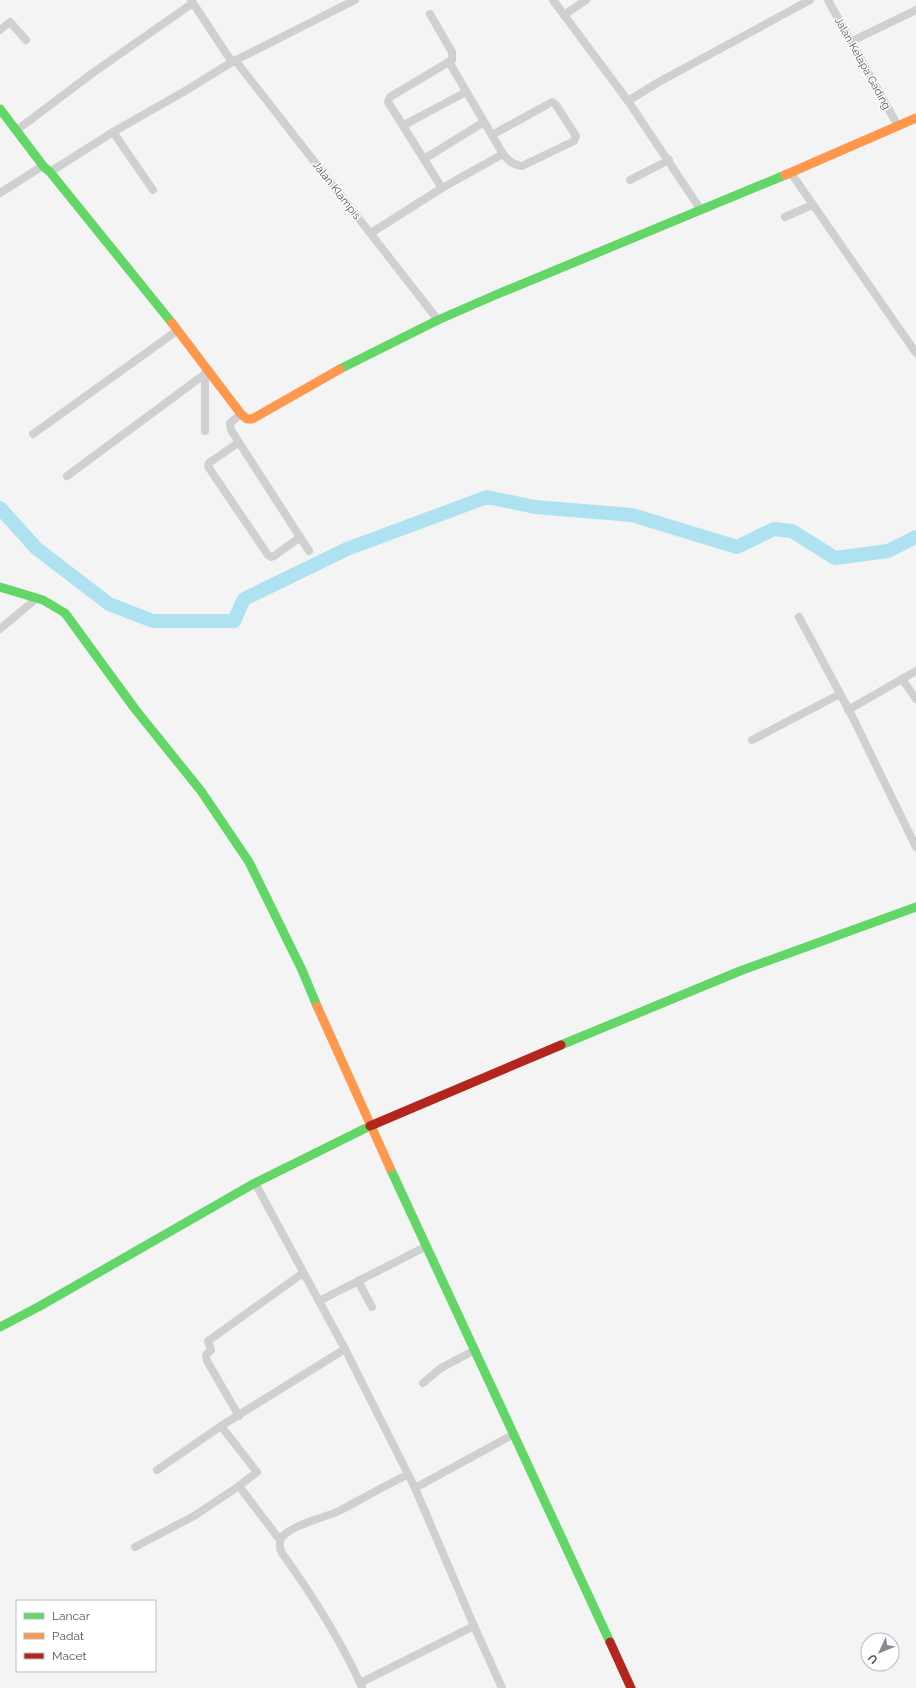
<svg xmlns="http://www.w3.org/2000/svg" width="916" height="1688" font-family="Raleway,sans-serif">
	<rect width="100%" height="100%" fill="#f4f4f4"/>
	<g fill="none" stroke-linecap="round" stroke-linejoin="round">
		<path stroke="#aee2f0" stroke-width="14" d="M0 508 36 548 109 604 153 621H234L244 599 347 549 487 497 535 507 632 515 737 547 774 529 792 531 835 558 888 551 916 537"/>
		<g stroke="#ced0d2" stroke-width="8">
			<path d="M191 0 232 62"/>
			<path d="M553 0 628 101 701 210"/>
			<path d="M828 0 898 126"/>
			<path d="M430 14 452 52V60L390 97 388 102 442 188"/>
			<path d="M564 15 586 0"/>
			<path d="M0 30 10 22 26 40"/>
			<path d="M852 41 916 10"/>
			<path d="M235 60 438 320"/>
			<path d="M449 62 503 154"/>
			<path d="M628 101 657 83 810 0"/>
			<path d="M404 125 466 92"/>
			<path d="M17 130 94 72 193 3"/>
			<path d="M113 132 153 190"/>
			<path d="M424 159 484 122"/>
			<path d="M50 172 113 132 185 91 232 62 355 0"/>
			<path d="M791 173 916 353"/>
			<path d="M630 180 669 160"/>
			<path d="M0 193 41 167H44"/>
			<path d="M785 217 812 205"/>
			<path d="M371 233 442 188 503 154C508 160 513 165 522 166L574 141 576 136 556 105 552 102 492 135"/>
			<path d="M241 414 230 423 231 430 309 551"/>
			<path d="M205 431V373"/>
			<path d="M33 434 178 330"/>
			<path d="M238 443 209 463 208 466 211 471 268 555 271 557 274 556 299 538"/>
			<path d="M67 476 209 371"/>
			<path d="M799 617 852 716 916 847"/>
			<path d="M0 629 37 598"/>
			<path d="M902 679 916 699"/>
			<path d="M848 710 916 671"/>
			<path d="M752 740 840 694"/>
			<path d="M255 1183 345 1349 415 1488 474 1626 360 1683"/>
			<path d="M358 1281 372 1307"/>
			<path d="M319 1301 425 1247"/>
			<path d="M423 1383 441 1368 475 1350"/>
			<path d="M239 1416 207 1361 206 1355 211 1350 208 1341 303 1273"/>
			<path d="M221 1426 257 1472 239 1486 280 1540"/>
			<path d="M157 1470 221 1426 345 1349"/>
			<path d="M415 1488 514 1434"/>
			<path d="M135 1547 194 1516 239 1486"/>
			<path d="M474 1626 502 1688"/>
			<path d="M362 1687C340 1639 313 1596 282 1553 279 1548 279 1540 283 1536 295 1524 324 1518 339 1511 362 1499 384 1486 407 1475"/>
		</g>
		<g stroke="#63d668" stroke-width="9">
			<path d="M0 109 44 167 50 172 172 323"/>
			<path d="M340 369 438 320 493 296 785 175"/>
			<path d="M0 587 43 600 65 613 135 709 201 791 249 862 302 970 317 1006"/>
			<path d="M561 1045 740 971 916 907"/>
			<path d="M390 1168 610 1642"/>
			<path d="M0 1327 40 1306 255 1183 370 1126"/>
		</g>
		<g stroke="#ff974d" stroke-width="9">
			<path d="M785 175 916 118"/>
			<path d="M172 323 241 414 247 419H252L340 369"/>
			<path d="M317 1006 390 1168"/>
		</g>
		<g stroke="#b3261e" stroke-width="9">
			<path d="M370 1126 561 1045"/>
			<path d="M610 1642 631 1688"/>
		</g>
	</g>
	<g text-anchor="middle" stroke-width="3" stroke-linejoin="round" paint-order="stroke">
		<g font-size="11" fill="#4a5661" stroke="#fff">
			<text transform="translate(863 63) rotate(61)" y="4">Jalan Kelapa Gading</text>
			<text transform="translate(337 190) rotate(52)" y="4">Jalan Klampis</text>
		</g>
	</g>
	<rect x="16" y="1600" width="140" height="72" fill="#ffffff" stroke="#b7bbc0"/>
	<rect x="24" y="1613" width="20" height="6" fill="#63d668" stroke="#b7bbc0"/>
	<text x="52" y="1620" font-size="12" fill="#4a5661">Lancar</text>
	<rect x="24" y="1633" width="20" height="6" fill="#ff974d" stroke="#b7bbc0"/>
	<text x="52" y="1640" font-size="12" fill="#4a5661">Padat</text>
	<rect x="24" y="1653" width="20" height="6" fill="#b3261e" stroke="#b7bbc0"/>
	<text x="52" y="1660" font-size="12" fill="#4a5661">Macet</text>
	<g transform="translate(880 1652) rotate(226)"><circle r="19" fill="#ffffff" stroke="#b7bbc0"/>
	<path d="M0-3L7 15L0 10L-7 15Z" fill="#868d94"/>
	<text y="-6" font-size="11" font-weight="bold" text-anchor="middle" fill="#4a5661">U</text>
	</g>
</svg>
